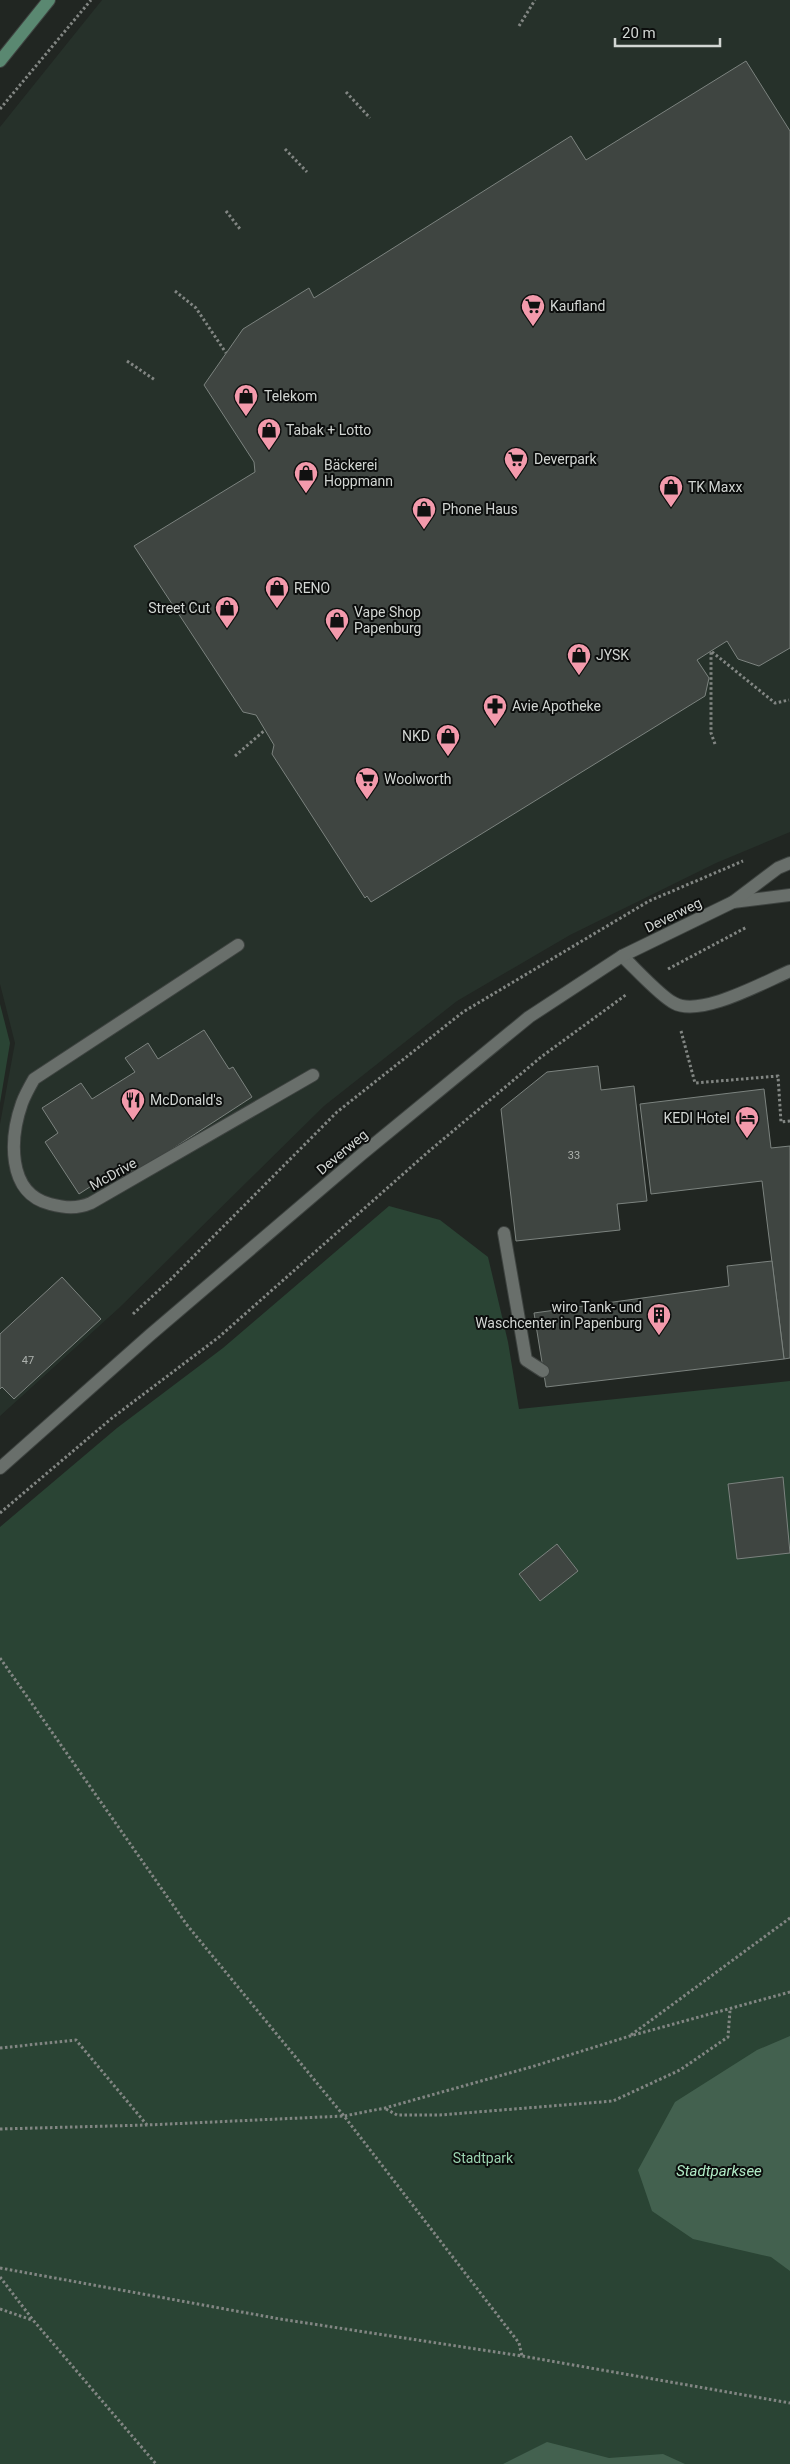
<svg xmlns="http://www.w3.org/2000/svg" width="790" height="2464" font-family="Roboto,sans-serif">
	<rect width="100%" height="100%" fill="#212622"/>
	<path fill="#26312a" d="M102 0H790V832L716 863 570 935 457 1001 324 1106 119 1308 0 1416V1124L15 1043 0 984V127Z"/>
	<g fill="#2a4434">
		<path d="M0 1004 10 1043 0 1103Z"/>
		<path d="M389 1206 440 1220 488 1257 508 1342 519 1409 790 1381V2464H0V1527L117 1428 223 1348Z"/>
	</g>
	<g fill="#43614f">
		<path d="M790 2036V2271L771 2257 693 2239 652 2211 638 2170 675 2102 757 2050Z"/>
		<path d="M547 2442 609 2458 663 2454 685 2464H503Z"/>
	</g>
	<g fill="#3f4541" stroke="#7c837f">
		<path d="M746 61 790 131V648L759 666 738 659 727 641 711 651 697 660 709 678 705 696 371 902 367 896 365 898 272 754 274 745 256 715 243 712 134 546 255 472 254 462 204 385 243 329 309 288 314 298 571 136 586 160Z"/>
		<path d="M204 1030 229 1069 233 1067 252 1097 123 1181 116 1170 79 1194 45 1142 58 1133 42 1108 81 1083 92 1099 135 1072 125 1058 148 1043 158 1059Z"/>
		<path d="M598 1066 601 1090 634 1086 647 1201 617 1204 620 1230 516 1241 501 1109 547 1072Z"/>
		<path d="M764 1089 771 1148 790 1146V1358L784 1359 762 1181 651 1194 640 1104Z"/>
		<path d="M772 1261 784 1359 546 1387 534 1313 729 1286 727 1266Z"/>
		<path d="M62 1277 101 1319 14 1399 2 1387 0 1389V1334Z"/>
		<path d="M783 1477 790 1553 737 1559 728 1484Z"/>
		<path d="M557 1544 578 1571 540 1601 519 1574Z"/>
	</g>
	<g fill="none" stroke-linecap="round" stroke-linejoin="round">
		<g stroke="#3e4340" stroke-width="14">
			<g id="lane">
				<path d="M238 945 34 1079C30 1086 25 1095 22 1103 10 1137 6 1193 50 1204 65 1208 77 1209 91 1203L313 1075"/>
				<path d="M622 956C634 967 661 997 674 1003 700 1018 764 982 790 971"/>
				<path d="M504 1233 526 1360 543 1371"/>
			</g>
		</g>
		<g stroke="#3e4340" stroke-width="14">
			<g id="street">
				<path d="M733 902 790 895"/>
				<path d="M0 1468 150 1335 362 1154 529 1017 622 956 733 902 778 868 790 863"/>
			</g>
		</g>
		<g stroke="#3e4340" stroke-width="14">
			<path id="secondary" d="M0 61 49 0"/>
		</g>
		<g stroke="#828683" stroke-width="3" stroke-dasharray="2.5 2.5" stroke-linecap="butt">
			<path d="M519 26 535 0"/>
			<path d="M346 92 370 118"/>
			<path d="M0 109 91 0"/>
			<path d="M285 149 307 172"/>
			<path d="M226 211 240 229"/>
			<path d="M175 291 196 308 226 353"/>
			<path d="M127 361 155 380"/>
			<path d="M715 744 711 733V651L775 703 789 700"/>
			<path d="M235 756 265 730"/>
			<path d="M668 969 747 927"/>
			<path d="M681 1031 695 1083 778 1076 781 1122 790 1121"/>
			<path d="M133 1314 171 1279 337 1112 463 1012 649 901 743 861"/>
			<path d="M0 1513 112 1418 219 1337 428 1152 541 1057 627 994"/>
			<path d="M0 1658 187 1925 344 2116 519 2343 522 2356"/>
			<path d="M631 2035 790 1918"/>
			<path d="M0 2048 76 2040 147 2125"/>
			<path d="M386 2109 397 2115H440L613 2101 680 2070 728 2037 730 2010"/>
			<path d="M0 2129 147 2125 344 2116 385 2108 531 2067 630 2036 790 1992"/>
			<path d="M0 2268 280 2319 522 2356 790 2403"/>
			<path d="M0 2277 33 2320 156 2464"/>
			<path d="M0 2309 32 2320"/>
		</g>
		<use href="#lane" stroke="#696f6b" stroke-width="12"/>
		<use href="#street" stroke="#696f6b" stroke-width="12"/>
		<use href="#secondary" stroke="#5a8871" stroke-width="12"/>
	</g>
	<defs>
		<g id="supermarket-pin" transform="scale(1.25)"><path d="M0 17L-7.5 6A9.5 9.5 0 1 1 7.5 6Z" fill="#f39aac" stroke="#0c0e0d"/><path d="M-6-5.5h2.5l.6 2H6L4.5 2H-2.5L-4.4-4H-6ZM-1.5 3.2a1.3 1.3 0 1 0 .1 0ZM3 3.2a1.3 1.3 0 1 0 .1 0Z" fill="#111"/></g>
		<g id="shop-pin" transform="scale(1.25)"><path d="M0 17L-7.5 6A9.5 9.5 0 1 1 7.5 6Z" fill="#f39aac" stroke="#0c0e0d"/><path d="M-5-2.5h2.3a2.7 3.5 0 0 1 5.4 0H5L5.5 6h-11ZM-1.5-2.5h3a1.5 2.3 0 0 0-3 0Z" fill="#111"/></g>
		<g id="pharmacy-pin" transform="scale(1.25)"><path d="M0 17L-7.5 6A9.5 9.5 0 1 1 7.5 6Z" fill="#f39aac" stroke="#0c0e0d"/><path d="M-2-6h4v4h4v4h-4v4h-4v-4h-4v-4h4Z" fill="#111"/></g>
		<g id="restaurant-pin" transform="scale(1.25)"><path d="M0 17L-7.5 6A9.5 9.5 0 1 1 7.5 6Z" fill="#f39aac" stroke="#0c0e0d"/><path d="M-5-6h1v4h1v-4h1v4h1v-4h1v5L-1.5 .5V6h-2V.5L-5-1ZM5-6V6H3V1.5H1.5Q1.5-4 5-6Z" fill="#111"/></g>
		<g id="hotel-pin" transform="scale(1.25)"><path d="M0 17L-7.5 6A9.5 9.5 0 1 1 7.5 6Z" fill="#f39aac" stroke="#0c0e0d"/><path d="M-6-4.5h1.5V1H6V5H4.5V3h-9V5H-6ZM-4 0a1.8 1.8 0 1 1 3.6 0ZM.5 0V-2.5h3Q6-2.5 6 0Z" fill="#111"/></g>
		<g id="building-pin" transform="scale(1.25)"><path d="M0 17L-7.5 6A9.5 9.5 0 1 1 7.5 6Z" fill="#f39aac" stroke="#0c0e0d"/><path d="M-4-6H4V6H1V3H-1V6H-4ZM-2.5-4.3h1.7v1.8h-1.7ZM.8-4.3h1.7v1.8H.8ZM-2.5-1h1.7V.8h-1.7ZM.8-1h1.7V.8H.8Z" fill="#111"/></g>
	</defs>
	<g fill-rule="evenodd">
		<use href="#supermarket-pin" x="533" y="306"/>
		<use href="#shop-pin" x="246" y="396"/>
		<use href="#shop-pin" x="269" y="430"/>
		<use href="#supermarket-pin" x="516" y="459"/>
		<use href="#shop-pin" x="306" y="473"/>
		<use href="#shop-pin" x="671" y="487"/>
		<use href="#shop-pin" x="424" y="509"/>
		<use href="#shop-pin" x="277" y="588"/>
		<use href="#shop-pin" x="227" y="608"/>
		<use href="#shop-pin" x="337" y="620"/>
		<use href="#shop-pin" x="579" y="655"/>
		<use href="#pharmacy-pin" x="495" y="706"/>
		<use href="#shop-pin" x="448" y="736"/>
		<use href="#supermarket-pin" x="367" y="779"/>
		<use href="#restaurant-pin" x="133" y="1100"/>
		<use href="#hotel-pin" x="747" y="1118"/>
		<use href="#building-pin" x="659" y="1315"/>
	</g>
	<g text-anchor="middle" stroke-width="4" stroke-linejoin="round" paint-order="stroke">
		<g font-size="11" fill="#adb2ae">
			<text x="574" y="1159">33</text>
			<text x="28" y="1364">47</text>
		</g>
		<g font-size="14" fill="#d2d6d3" stroke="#0c0e0d" text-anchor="start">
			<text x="550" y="311">Kaufland</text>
			<text x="264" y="401">Telekom</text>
			<text x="286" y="435">Tabak + Lotto</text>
			<text x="534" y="464">Deverpark</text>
			<text x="324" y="470">Bäckerei<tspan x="324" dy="16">Hoppmann</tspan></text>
			<text x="688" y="492">TK Maxx</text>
			<text x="442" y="514">Phone Haus</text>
			<text x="294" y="593">RENO</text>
			<text x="210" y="613" text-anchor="end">Street Cut</text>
			<text x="354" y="617">Vape Shop<tspan x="354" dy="16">Papenburg</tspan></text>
			<text x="596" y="660">JYSK</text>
			<text x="512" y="711">Avie Apotheke</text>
			<text x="430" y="741" text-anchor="end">NKD</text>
			<text x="384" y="784">Woolworth</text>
			<text x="150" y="1105">McDonald's</text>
			<text x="730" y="1123" text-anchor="end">KEDI Hotel</text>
			<text x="642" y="1312" text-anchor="end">wiro Tank- und<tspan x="642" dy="16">Waschcenter in Papenburg</tspan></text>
		</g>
		<g font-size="14" fill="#d2d6d3" stroke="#0c0e0d">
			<text transform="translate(673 915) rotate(-26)" y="5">Deverweg</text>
			<text transform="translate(342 1152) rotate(-40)" y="5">Deverweg</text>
			<text transform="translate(113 1174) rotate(-29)" y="5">McDrive</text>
		</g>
		<g font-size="14" fill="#9ad2af" stroke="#0c0e0d">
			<text x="483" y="2163">Stadtpark</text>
		</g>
		<g font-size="15" font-style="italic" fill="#b1ebc6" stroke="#0c0e0d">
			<text x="719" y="2176">Stadtparksee</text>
		</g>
	</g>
	<path d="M615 38v8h105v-8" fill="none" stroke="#d2d6d3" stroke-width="2.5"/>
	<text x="622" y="38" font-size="15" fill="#d2d6d3" stroke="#0c0e0d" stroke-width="4" paint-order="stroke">20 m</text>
</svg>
